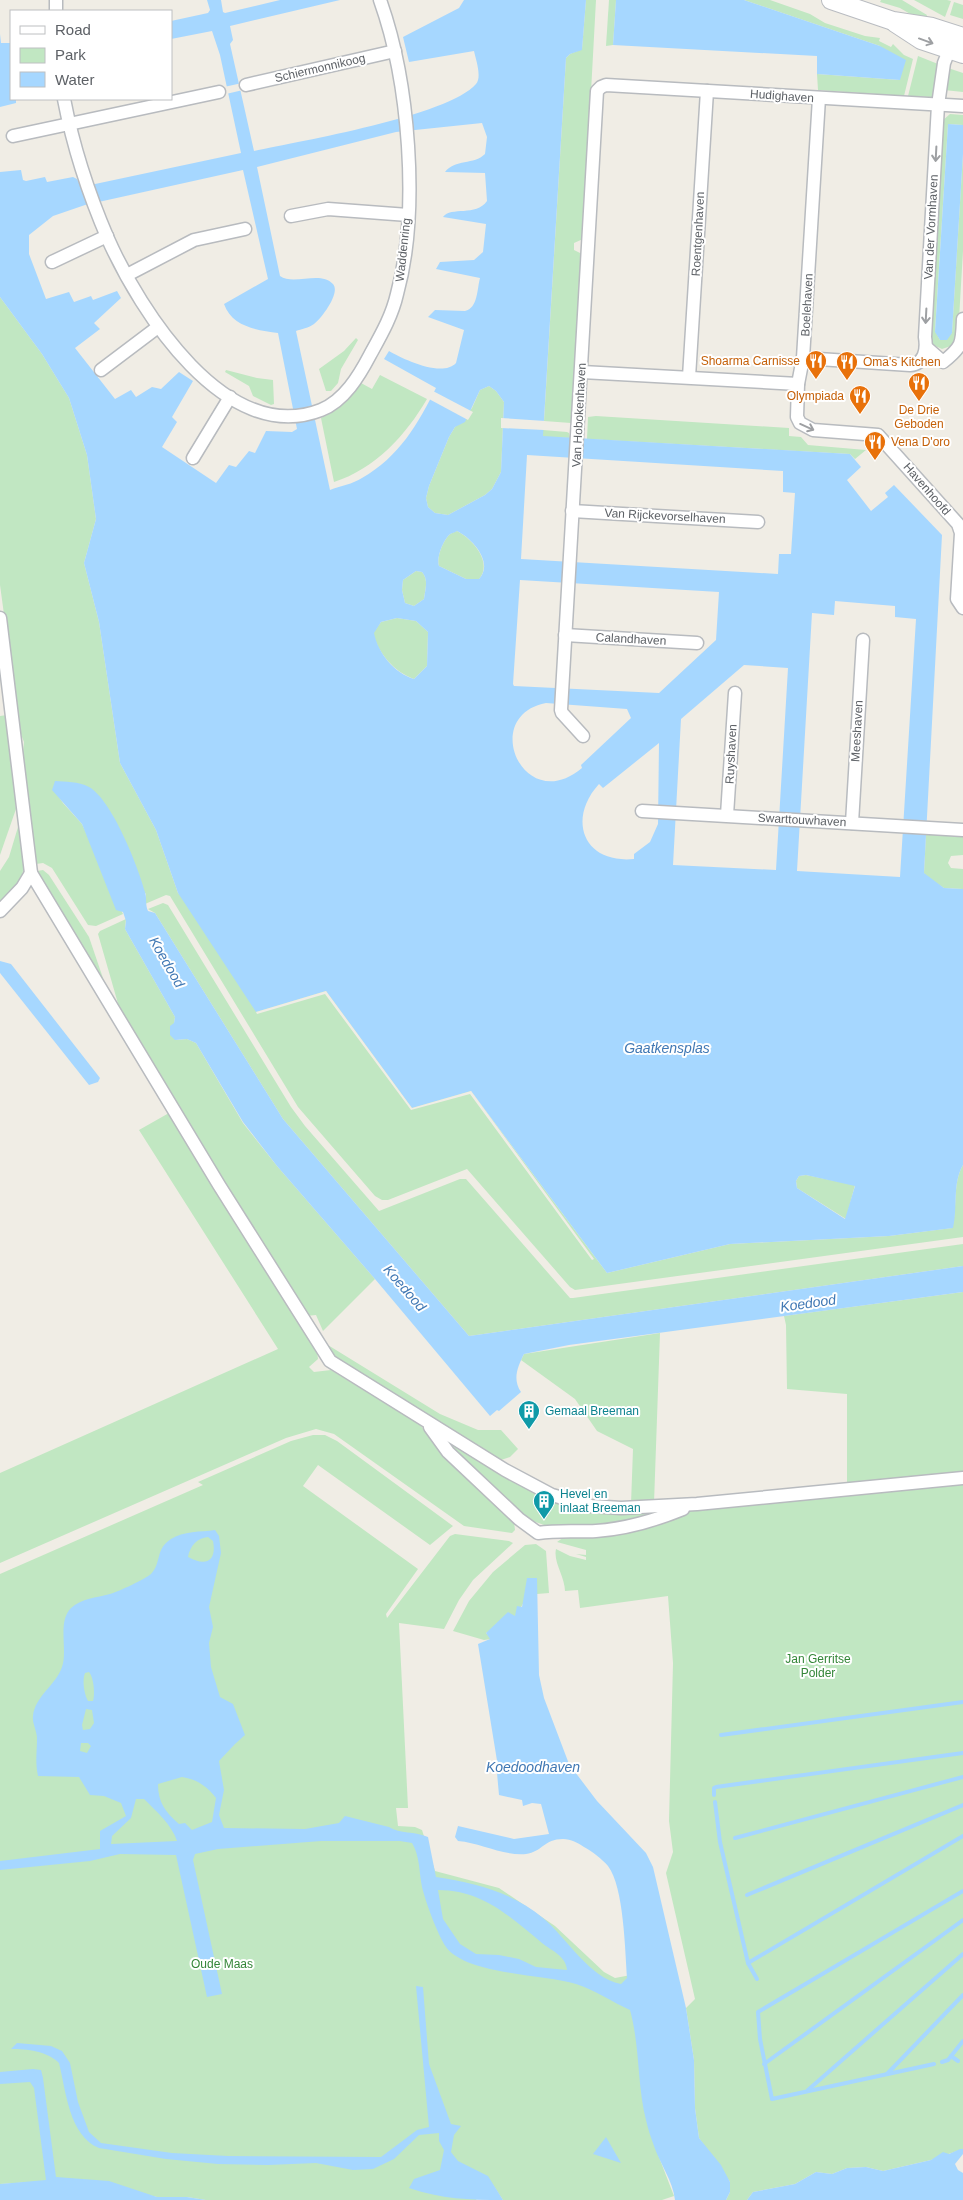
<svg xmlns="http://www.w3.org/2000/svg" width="963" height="2200" font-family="Arial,sans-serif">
	<rect width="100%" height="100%" fill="#f0ede5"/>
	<g fill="#c1e7c2">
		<path d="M586 0H596L583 239 574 243V250L582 254 571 423 544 421 566 58 570 54 582 49Z"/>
		<path d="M609 0H616L613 45 606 46Z"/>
		<path d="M744 0H770L810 14 825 23 865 36 880 38 879 41 891 47 893 44 904 55 913 59 904 96 818 90 817 74 900 80 880 46Z"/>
		<path d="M881 0H902L927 15 926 18 912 15 900 8 880 2Z"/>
		<path d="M914 0H947L951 1 945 17Z"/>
		<path d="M954 2 963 5V19L950 15Z"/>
		<path d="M918 56 938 64 932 97 908 96Z"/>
		<path d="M948 68 963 73V92L944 90Z"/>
		<path d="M950 114 963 115V125L948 124 935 331 940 340 952 333 963 154V251L958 336 954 345 942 349 931 344 928 339 942 121Z"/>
		<path d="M0 297 42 354 69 398 87 455 96 519 84 563 99 622 120 763 156 830 178 893 326 991 471 1091 607 1273 730 1244 889 1236 952 1228C958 1207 952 1184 963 1165V1237L575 1290 570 1287 467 1169 388 1200H382L375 1196 298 1107 170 896 166 895 145 904 146 894 55 791 63 803 82 824 123 914 96 926 88 925 52 868 43 863 36 864 22 762 24 742 20 732 0 585Z"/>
		<path d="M356 338 358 340 341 369 338 383 331 391H326L319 369 344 351Z"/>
		<path d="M226 370 257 378 273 380 274 404 271 405 253 396 249 386 225 372Z"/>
		<path d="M380 375 427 399C406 435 375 469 334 482L321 418C338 411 352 398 361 383L372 389Z"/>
		<path d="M489 386 496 391 504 402 501 472 492 489 485 495 448 515 435 513 428 507 426 498 429 486 449 437 455 427 472 408 480 390Z"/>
		<path d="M596 416 789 428V436L801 437 808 445 866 450 855 459 850 454 587 439 588 417Z"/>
		<path d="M543 430 567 432 569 433 570 438 543 437Z"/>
		<path d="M457 531C473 539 493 563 479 579H466L439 566C436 558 443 541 449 535 451 533 454 532 457 531Z"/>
		<path d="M416 571 422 572C429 580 425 590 424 599L414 606 405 603 402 590 403 580Z"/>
		<path d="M397 618 416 621 428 632 427 666 414 679C394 672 378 653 373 633L381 622Z"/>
		<path d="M7 715 16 809 0 855V716Z"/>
		<path d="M18 827C23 840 27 867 20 882 16 891 6 899 0 907V871L9 857Z"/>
		<path d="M926 834 963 837V855L951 856 948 863 951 868 963 869V889L944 888 925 876 924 873Z"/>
		<path d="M43 870 49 875 89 937 107 990 37 871Z"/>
		<path d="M163 903 168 905 291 1107 305 1126 379 1211 460 1179H466L570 1298H573L963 1244V1266L469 1336 283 1119 155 913 148 909Z"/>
		<path d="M126 919 125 929 175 1017 174 1023 175 1040 187 1039 196 1043 243 1123 277 1166 375 1279 323 1331 316 1315 306 1316 121 1014 98 934 100 931Z"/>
		<path d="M169 1113 317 1351 318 1359 309 1367 314 1372 331 1370 420 1425 439 1448 514 1522 515 1530 512 1533 464 1526 334 1434 316 1429 286 1438 0 1563V1473L278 1349 139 1130Z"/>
		<path d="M806 1175 855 1185 846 1219 797 1188 796 1181 799 1176Z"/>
		<path d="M963 1292V1474L847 1485V1394L787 1389 786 1325 784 1316Z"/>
		<path d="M660 1333 654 1503 631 1504 633 1449 597 1431 575 1399 521 1360 524 1354Z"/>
		<path d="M323 1342 440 1414 478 1430H501L518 1449 510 1457 498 1461 342 1364Z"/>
		<path d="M313 1435H325L337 1441 453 1526 430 1545 318 1465 303 1486 418 1569 386 1614 387 1618 450 1536 455 1534 509 1541 513 1543 473 1580 459 1600 444 1629 399 1623 408 1808H396L398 1826 415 1827 422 1830 435 1871 499 1888 555 1926 604 1972 615 1978 631 1975 633 2018 657 2152 674 2196 662 2200H503L487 2176 462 2188 477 2200H206L187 2197H157L81 2179 0 2184V1574L203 1485 198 1482 291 1441Z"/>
		<path d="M444 1439 551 1499 572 1507 589 1511 669 1510 618 1525 547 1526 527 1519 451 1450Z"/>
		<path d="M963 1482V2149L931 2160 883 2171 866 2167 847 2168 832 2174 816 2172 795 2184 753 2192 747 2200H726L730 2192V2182L699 2138 695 2108 694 2060 686 2008 695 1999 666 1873 673 1852 669 1821 673 1663 668 1596 580 1608 578 1590 565 1591C565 1577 553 1562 556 1549L570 1556 586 1560V1557L576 1554 586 1555V1550L557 1542 567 1535 699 1509Z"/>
		<path d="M536 1544 546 1551 549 1593 537 1594V1579L516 1616 486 1633 491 1639 484 1640 453 1631 469 1601 493 1572 525 1545Z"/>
	</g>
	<g fill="#a6d7ff" fill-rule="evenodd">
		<path d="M207 0H221L223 12 225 13 280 0H340L230 26 233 40 230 44 254 151C301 141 448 116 476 84 482 77 476 60 474 51L409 62 403 37 459 8 464 0H586L582 50 570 54 566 58 543 436 850 454 861 467 847 480 871 511 888 497 885 493 894 485 942 535 924 873 944 888 963 889V1165C952 1184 958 1207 953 1228L889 1236 730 1244 607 1273 471 1091 412 1108 326 991 256 1012 178 893 156 830 120 763 99 622 84 563 96 519 87 455 69 398 42 354 0 297V172L21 170 23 180 26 181 45 177 47 182 73 177 77 179 81 187 241 153 220 55 212 31 171 39V21L208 13 210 10ZM482 123 487 137 485 154C474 165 455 159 445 172L485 173 487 201C476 217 451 206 443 217L486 224 483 252 474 260 440 262 436 269 480 278C477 289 478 308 465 311L435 310 428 317 464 330 456 363C442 378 403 359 389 351L384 359 436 388C418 424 399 457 362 478 353 484 340 486 330 490L296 331C301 329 309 328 314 324 321 319 341 293 333 284 320 270 294 286 280 276L257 167 396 132ZM243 170 268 279 224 304C232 327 257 330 278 333L297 429 292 432 266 431 255 453 249 451 236 467 229 465 216 483 162 447 177 422 172 417 193 381 179 372 161 389 152 387 136 397 131 390 115 399 75 348 100 329 94 323 121 298 117 291 93 300 91 296 74 302 69 292 46 299 29 254V235L53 216 85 205ZM489 386 496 391 504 402 501 472 492 489 485 495 448 515 435 513 428 507 426 498 429 486 449 437 455 427 465 422 480 390ZM527 455 783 471V492L795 493 791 554H779L778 574 521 559ZM457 531C473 539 494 563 479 579H466L439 566C436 558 443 541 449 535 451 533 454 533 457 531ZM416 571 422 572C429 580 425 590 424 599L414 606 405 603 402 590 403 580ZM520 580 719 592 716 640 659 693 514 686 513 684ZM835 601 895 606V617L916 619 900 877 797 871 812 613 834 615ZM397 618 416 621 428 632 427 666 414 679C394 673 378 653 374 633L381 622ZM744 665 788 668 776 870 673 865 681 719ZM546 703 627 709 631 718 581 765 582 768C524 817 479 716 546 703ZM659 743 658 824 650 842 634 854V859C583 864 567 819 599 784L603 788ZM806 1175 855 1186 845 1219 797 1188 796 1181 799 1176Z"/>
		<path d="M616 0H744L880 46 906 60 900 80 817 74V56L613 45Z"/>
		<path d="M0 34 1 43H11V99H16V103L0 107Z"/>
		<path d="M948 124 963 125V154L952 333 947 340H940L935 332Z"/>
		<path d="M55 781C66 782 78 781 89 787 112 800 138 866 145 892 147 898 145 904 148 911L155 913 283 1119 469 1336 963 1266V1292L569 1345 524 1354C518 1366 512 1379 521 1392L499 1411 497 1410 490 1416 375 1279 277 1166 243 1122 196 1043 187 1039 175 1040 170 1035V1026L174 1023 175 1017 125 929 126 921 123 912 116 910 82 824 52 790Z"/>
		<path d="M0 961 11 964 100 1078 98 1082 89 1085 0 973Z"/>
		<path d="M215 1530 219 1536 221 1553 209 1607 213 1627 209 1643 211 1667 220 1697 233 1704 245 1735 235 1744 219 1761 224 1790 219 1815 224 1828 305 1829 339 1823 345 1816 389 1827C400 1834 415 1831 428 1837L436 1877C475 1883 512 1892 543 1918 567 1938 589 1978 621 1984L627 1978C625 1951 624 1887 608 1866 602 1859 592 1851 584 1847 578 1843 571 1839 563 1839 544 1839 542 1852 526 1854 503 1856 481 1843 458 1841L455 1837 458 1826 514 1839 549 1834 541 1804 532 1803 523 1806 522 1800 499 1795 497 1773H499L478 1644 490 1639 486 1633 508 1612 515 1616 517 1606 522 1607 527 1578H537L539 1675 544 1698 569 1764 597 1801 646 1853 653 1867 686 2008 694 2060 695 2108 699 2138 721 2165 730 2182V2192L726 2200H675C673 2181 660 2164 654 2146 651 2138 648 2129 646 2120 637 2084 640 2046 630 2010 612 2002 595 1990 576 1984 543 1974 467 1975 446 1947 437 1933 426 1903 422 1887 419 1872 420 1856 412 1843L400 1841H321L218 1849 195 1854 193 1860 222 1994 207 1997 176 1855 120 1854 90 1861 0 1870V1861L100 1849V1831L126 1816 121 1803 104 1796 90 1795 79 1777 38 1776C35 1762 37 1752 37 1738 37 1731 32 1723 33 1716 35 1696 56 1685 62 1667 68 1650 57 1622 71 1608 82 1598 96 1598 110 1594 118 1592 145 1579 151 1574 162 1562 155 1549 171 1539 183 1531 201 1532 215 1530ZM208 1537 213 1541C217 1561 206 1567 188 1557 190 1546 197 1538 208 1537ZM89 1672C94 1678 95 1694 93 1701H88C84 1694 82 1680 85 1673ZM86 1709 92 1710 94 1723 90 1729 83 1730 82 1725ZM81 1743H88L91 1746 87 1753 80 1751ZM182 1777C196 1779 207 1786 216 1798L212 1822 192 1830 185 1823 179 1824C165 1812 158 1802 158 1784ZM136 1799H144C156 1811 172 1825 177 1841L111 1844 112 1836 131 1818ZM438 1890C483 1890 510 1917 542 1943 552 1951 566 1956 567 1970L536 1967 519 1959 499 1955 476 1954 460 1944 443 1919Z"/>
		<path d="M416 1986 423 1987 429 2064 451 2124 461 2126 454 2135 451 2152 458 2161 488 2176 503 2200C469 2200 442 2199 409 2188L414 2179 440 2170 444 2150 439 2141V2133L419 2135 394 2159 373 2169 353 2170 316 2163 268 2165 218 2164 166 2159 99 2148C69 2136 66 2091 59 2063 47 2051 27 2049 11 2049L17 2043 51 2046 62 2051 70 2063 78 2102 89 2132 101 2143 172 2153 228 2156 381 2157 417 2130 429 2127Z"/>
		<path d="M33 2069 41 2070 43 2078 56 2177 109 2181 157 2197H187L206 2200H0V2184L46 2180 34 2088 30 2082 0 2084V2072Z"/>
		<path d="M606 2137 621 2163 593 2154Z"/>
		<path d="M960 2149H963V2154L955 2164 958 2170 963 2173V2200H747L753 2192 795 2184 816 2172 832 2174 847 2168 866 2167 883 2171 931 2160 943 2152 949 2154Z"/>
	</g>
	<g fill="#f0ede5">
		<path d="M242 83 243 90 226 94 224 87Z"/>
		<path d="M433 391 473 412 468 420 429 399Z"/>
		<path d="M501 418 545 421 544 430 501 428Z"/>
		<path d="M326 991 412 1108 471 1091 594 1259 592 1260 470 1094 411 1110 325 994 257 1014 256 1012Z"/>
	</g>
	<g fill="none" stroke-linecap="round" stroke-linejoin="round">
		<g stroke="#a6d7ff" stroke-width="4">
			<path d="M721 1735 963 1702"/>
			<path d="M714 1795V1788L716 1787 963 1753"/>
			<path d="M715 1802 720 1842 748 1963 963 1836"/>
			<path d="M735 1838 963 1777"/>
			<path d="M747 1895 963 1805"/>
			<path d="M748 1963 757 1979"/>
			<path d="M951 2056 958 2061"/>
			<path d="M942 2062 948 2060 963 2041"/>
			<path d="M764 2064 963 1920"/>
			<path d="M934 2064 772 2099 760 2039 758 2012 963 1891"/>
			<path d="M887 2074 963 1995"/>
			<path d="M808 2090 963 1954"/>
		</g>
		<g stroke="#b8bbbf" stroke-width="15">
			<g id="street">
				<path d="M56 11V0"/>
				<path d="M246 85 395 51"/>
				<path d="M64 99C73 146 89 195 108 239 140 311 226 447 321 410 344 401 359 376 370 355 381 335 392 316 397 294 420 210 409 81 380 0"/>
				<path d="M13 136 219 92"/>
				<path d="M291 216 328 209 408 215"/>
				<path d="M52 262 107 236"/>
				<path d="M127 275 194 240 245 229"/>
				<path d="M926 347 943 362C963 346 962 343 963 319"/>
				<path d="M803 358 910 365C925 364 927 349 925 337L938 105 944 63 952 43"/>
				<path d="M101 370 158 327"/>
				<path d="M582 372 798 384 803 358 819 98"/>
				<path d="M689 377 707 91"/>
				<path d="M798 384 797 417 800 423 813 430 878 435 958 524 961 533 957 599 963 608"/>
				<path d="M193 458 230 397"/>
				<path d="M572 511 758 522"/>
				<path d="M0 618 31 873 219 1185 330 1361 505 1470 552 1495 591 1506 621 1508 697 1504 963 1478"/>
				<path d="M565 635 697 643"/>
				<path d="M583 736 562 713 561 710 597 91 601 87 606 85 963 106"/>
				<path d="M642 811 963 830"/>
				<path d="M727 815 735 693"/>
				<path d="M852 823 863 640"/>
				<path d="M0 911 22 888 31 873"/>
				<path d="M430 1427 448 1452 519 1519 538 1533C558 1530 576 1532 596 1531 625 1529 656 1520 683 1509"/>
			</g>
		</g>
		<g stroke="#b9bcc1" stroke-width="20">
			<g id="secondary">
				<path d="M831 0 893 21 932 27 963 37"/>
				<path d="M895 23 921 40 963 54"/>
			</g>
		</g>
		<use href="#street" stroke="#fff" stroke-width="12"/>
		<use href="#secondary" stroke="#fff" stroke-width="18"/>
	</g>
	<defs><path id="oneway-shaft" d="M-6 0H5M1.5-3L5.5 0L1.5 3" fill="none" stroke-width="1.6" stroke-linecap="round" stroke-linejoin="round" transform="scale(1.25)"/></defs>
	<g stroke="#9ea0a3">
		<use href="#oneway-shaft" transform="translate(926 41) rotate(20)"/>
		<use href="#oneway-shaft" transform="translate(936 154) rotate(93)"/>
		<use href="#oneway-shaft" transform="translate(926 316) rotate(93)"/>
		<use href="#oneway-shaft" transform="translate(807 427) rotate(24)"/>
	</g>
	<defs>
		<g id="restaurant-pin" transform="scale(1.125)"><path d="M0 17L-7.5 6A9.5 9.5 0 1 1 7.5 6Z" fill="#e8710a" stroke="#fff"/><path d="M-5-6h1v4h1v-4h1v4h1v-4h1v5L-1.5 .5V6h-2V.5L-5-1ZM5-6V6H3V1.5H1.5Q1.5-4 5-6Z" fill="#fff"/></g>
		<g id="building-pin" transform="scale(1.125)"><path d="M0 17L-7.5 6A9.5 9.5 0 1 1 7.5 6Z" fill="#0f9aa8" stroke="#fff"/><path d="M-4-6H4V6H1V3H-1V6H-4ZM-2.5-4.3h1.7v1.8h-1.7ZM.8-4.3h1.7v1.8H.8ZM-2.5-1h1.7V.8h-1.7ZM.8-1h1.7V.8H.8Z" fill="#fff"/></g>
	</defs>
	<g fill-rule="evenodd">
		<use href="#restaurant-pin" x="816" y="361"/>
		<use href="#restaurant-pin" x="847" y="362"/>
		<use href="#restaurant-pin" x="919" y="383"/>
		<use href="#restaurant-pin" x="860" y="396"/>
		<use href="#restaurant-pin" x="875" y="442"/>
		<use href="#building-pin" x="529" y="1411"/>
		<use href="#building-pin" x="544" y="1501"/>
	</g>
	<g text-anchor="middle" stroke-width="4" stroke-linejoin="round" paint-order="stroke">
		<g font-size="12" fill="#5d6166" stroke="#fff">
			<text transform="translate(320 68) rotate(-13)" y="4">Schiermonnikoog</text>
			<text transform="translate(782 96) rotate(4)" y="4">Hudighaven</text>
			<text transform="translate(931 227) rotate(-87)" y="4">Van der Vormhaven</text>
			<text transform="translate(698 234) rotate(-87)" y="4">Roentgenhaven</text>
			<text transform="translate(403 250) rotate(-84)" y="4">Waddenring</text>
			<text transform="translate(807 305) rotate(-87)" y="4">Boelehaven</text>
			<text transform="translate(579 415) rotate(-87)" y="4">Van Hobokenhaven</text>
			<text transform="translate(927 489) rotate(49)" y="4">Havenhoofd</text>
			<text transform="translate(665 516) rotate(3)" y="4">Van Rijckevorselhaven</text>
			<text transform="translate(631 639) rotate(3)" y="4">Calandhaven</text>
			<text transform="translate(857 731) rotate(-87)" y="4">Meeshaven</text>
			<text transform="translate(731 754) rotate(-87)" y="4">Ruyshaven</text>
			<text transform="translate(802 820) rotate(3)" y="4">Swarttouwhaven</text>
		</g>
		<g font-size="12" fill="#c56008" stroke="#fff" text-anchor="end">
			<text x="800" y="365">Shoarma Carnisse</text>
			<text x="863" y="366" text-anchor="start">Oma's Kitchen</text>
			<text x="844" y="400">Olympiada</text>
			<text x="919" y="414" text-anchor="middle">De Drie<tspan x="919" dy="14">Geboden</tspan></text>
			<text x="891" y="446" text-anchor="start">Vena D'oro</text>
		</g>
		<g font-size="12" fill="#0d838f" stroke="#fff" text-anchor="start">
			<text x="545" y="1415">Gemaal Breeman</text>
			<text x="560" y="1498">Hevel en<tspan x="560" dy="14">inlaat Breeman</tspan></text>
		</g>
		<g font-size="12" fill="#348638" stroke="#fff">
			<text x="818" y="1663">Jan Gerritse<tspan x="818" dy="14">Polder</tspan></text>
			<text x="222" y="1968">Oude Maas</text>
		</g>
		<g font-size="14" font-style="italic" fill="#4078b4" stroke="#fff">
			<text transform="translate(167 962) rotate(60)" y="5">Koedood</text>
			<text x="667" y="1053">Gaatkensplas</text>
			<text transform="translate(405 1288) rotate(49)" y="5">Koedood</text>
			<text transform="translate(808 1303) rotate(-8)" y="5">Koedood</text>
			<text x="533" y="1772">Koedoodhaven</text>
		</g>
	</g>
	<rect x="10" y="10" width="162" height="90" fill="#ffffff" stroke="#bec0c2"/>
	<rect x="20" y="26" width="25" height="8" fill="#ffffff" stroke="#bec0c2"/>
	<text x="55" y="35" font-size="15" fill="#5d6166">Road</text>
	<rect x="20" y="48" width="25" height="15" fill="#c1e7c2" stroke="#bec0c2"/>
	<text x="55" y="60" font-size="15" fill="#5d6166">Park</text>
	<rect x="20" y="72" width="25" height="15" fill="#a6d7ff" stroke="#bec0c2"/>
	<text x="55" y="85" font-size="15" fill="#5d6166">Water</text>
</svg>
